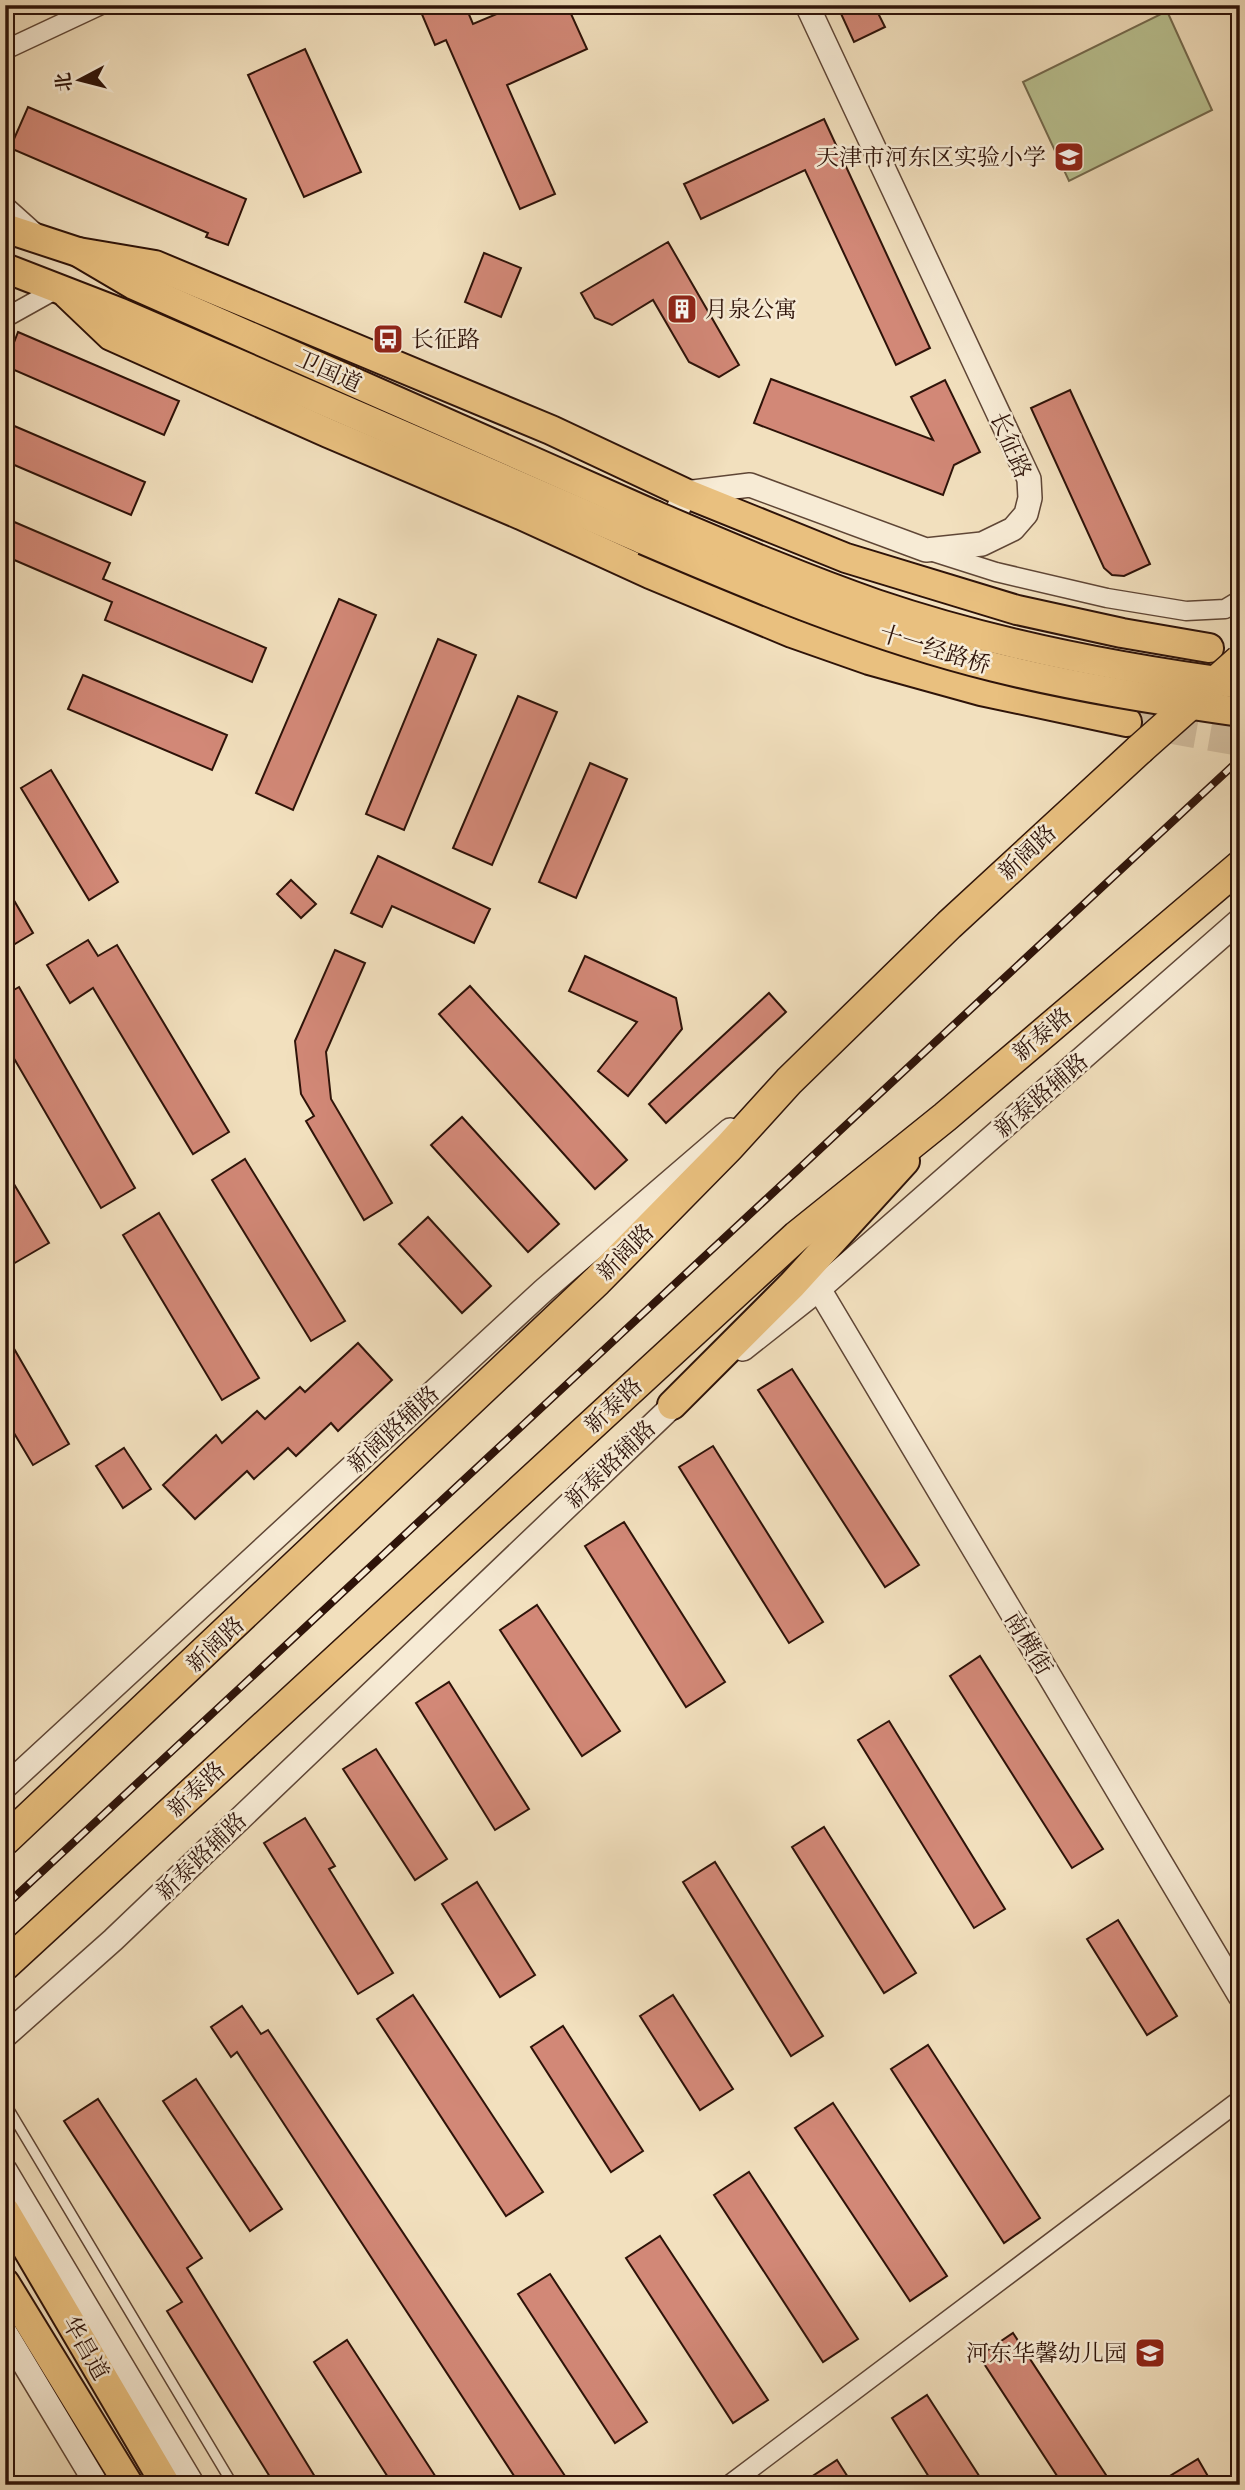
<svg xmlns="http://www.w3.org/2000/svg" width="1245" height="2490" font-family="'Gentium Book Plus','Noto Serif SC',serif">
	<rect width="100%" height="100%" fill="#f2e0be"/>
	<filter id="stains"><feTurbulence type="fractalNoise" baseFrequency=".00286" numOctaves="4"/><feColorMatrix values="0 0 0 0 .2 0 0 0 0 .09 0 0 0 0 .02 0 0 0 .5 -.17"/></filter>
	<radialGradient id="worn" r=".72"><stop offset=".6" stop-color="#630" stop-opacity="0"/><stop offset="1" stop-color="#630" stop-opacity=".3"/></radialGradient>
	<path fill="#b9c292" stroke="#746a4e" stroke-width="2" d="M1167 11 1212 110 1069 181 1023 82Z"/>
	<g fill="#d28877" stroke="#2e1309" stroke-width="2">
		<path d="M418 5H465L473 24 504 11 502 5H567L587 49 507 85 555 194 520 209 446 40 435 45Z"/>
		<path d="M837 5H874L885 27 854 42Z"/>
		<path d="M305 49 361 172 304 197 248 75Z"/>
		<path d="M28 107 246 199 228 245 206 237 208 233 10 148Z"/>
		<path d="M824 119 930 348 896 365 805 170 701 219 684 184Z"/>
		<path d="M668 242 739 365 719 377 689 362 653 300 612 325 595 318 581 293Z"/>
		<path d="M484 253 521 268 501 317 465 302Z"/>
		<path d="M18 332 179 401 164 435 5 366Z"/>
		<path d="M771 379 933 440 911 397 945 380 980 452 954 465 943 495 754 423Z"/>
		<path d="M1070 390 1150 564 1124 576 1112 575 1104 568 1031 408Z"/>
		<path d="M5 422 145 482 131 515 5 461Z"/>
		<path d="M5 518 110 563 103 579 266 648 252 682 105 620 112 602 5 556Z"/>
		<path d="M339 599 376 615 293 810 256 793Z"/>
		<path d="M438 639 476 655 404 830 366 814Z"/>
		<path d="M83 675 227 735 212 770 68 709Z"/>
		<path d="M518 696 557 712 492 865 453 848Z"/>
		<path d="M590 763 627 779 576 898 539 882Z"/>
		<path d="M51 770 118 882 89 900 21 788Z"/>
		<path d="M378 856 490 909 474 943 392 906 382 927 351 913Z"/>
		<path d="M291 880 316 904 301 918 277 894Z"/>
		<path d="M5 885 33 933 5 950Z"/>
		<path d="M88 940 98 956 117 945 229 1132 193 1154 93 988 70 1003 47 965Z"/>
		<path d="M335 950 365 963 326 1052 331 1099 392 1203 364 1220 306 1121 314 1116 301 1094 295 1041Z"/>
		<path d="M585 956 676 998 682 1029 628 1096 598 1071 637 1022 569 991Z"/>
		<path d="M470 986 627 1160 595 1189 439 1014Z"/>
		<path d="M19 987 135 1188 101 1208 5 1043V995Z"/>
		<path d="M769 993 786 1012 666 1123 649 1104Z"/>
		<path d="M462 1117 559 1224 528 1252 431 1145Z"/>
		<path d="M245 1159 345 1321 311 1341 212 1180Z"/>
		<path d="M5 1169 49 1243 13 1264 5 1250Z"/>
		<path d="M159 1213 259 1378 222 1400 123 1235Z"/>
		<path d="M428 1217 491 1286 462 1313 399 1244Z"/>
		<path d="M5 1333 69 1444 33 1465 5 1418Z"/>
		<path d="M358 1343 392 1380 338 1431 331 1423 296 1456 288 1448 254 1479 247 1471 195 1519 163 1485 216 1435 222 1443 257 1411 265 1419 300 1387 305 1392Z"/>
		<path d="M792 1369 919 1565 885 1587 758 1390Z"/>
		<path d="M713 1446 823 1622 789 1643 679 1467Z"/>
		<path d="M124 1448 151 1489 123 1508 96 1466Z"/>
		<path d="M624 1522 725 1682 686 1707 585 1546Z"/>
		<path d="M537 1605 620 1731 582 1756 500 1630Z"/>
		<path d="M980 1656 1103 1849 1072 1868 950 1676Z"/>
		<path d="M449 1682 529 1809 495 1830 416 1703Z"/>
		<path d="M889 1721 1005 1909 974 1928 858 1740Z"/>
		<path d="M376 1749 447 1859 415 1880 343 1769Z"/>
		<path d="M305 1818 335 1866 329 1869 393 1973 358 1994 264 1843Z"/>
		<path d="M824 1827 916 1973 884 1993 792 1847Z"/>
		<path d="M715 1862 823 2036 791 2056 683 1882Z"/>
		<path d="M477 1882 535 1975 500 1997 442 1904Z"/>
		<path d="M1118 1920 1177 2016 1147 2035 1087 1939Z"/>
		<path d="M413 1995 543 2192 506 2216 377 2019Z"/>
		<path d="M673 1995 733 2089 700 2110 640 2016Z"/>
		<path d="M242 2006 261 2034 268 2030 571 2485H520L237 2052 231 2057 211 2027Z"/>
		<path d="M563 2026 643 2151 611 2172 531 2047Z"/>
		<path d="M928 2045 1040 2218 1004 2243 891 2069Z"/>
		<path d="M196 2079 282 2209 250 2231 163 2101Z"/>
		<path d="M98 2099 202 2258 187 2268 320 2485H275L167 2311 182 2302 64 2121Z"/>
		<path d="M833 2103 947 2276 910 2301 795 2128Z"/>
		<path d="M749 2172 858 2339 823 2362 714 2195Z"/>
		<path d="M660 2236 768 2400 733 2423 626 2258Z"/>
		<path d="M550 2274 647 2422 615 2443 518 2294Z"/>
		<path d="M1013 2333 1106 2475 1092 2485H1063L979 2356Z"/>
		<path d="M347 2340 441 2485H393L314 2362Z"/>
		<path d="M927 2395 985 2485H934L892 2418Z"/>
		<path d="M1198 2459 1213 2485H1155Z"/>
		<path d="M837 2460 853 2485H799Z"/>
	</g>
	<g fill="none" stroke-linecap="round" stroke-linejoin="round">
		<path stroke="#d5c1a3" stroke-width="28" stroke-dasharray="28 14" stroke-linecap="butt" d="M1127 722 1240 742"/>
		<g stroke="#5f4636" stroke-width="12">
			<path id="service" d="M5 2103 233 2485"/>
		</g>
		<g stroke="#5f4636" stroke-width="21">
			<g id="minor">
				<path d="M5 50 101 5"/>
				<path d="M5 318 57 289"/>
				<path d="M930 551 996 572 1107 598 1186 611 1225 609 1240 600"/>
				<path d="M729 2485 1240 2100"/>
			</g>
		</g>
		<g stroke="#5f4636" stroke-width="26">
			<g id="tertiary">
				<path d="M5 209 34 235"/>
				<path d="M650 574 685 493 750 485 926 550 982 544 1013 529 1026 514 1030 498 1029 479 807 5"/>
				<path d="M819 1289 1240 1996"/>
				<path d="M743 1349 819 1289 1240 920"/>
				<path d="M5 1787 544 1290 730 1130"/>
				<path d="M5 2036 113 1940 685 1394"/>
				<path d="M5 2170 193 2485"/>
				<path d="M5 2332 97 2485"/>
			</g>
		</g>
		<g stroke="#2e1309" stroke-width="32">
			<g id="primary">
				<path d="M5 228 78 252 134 285 654 515"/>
				<path d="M78 252 155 265 551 430 685 493 846 558 1017 610 1122 633 1209 648"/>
				<path d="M5 268 121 313 644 540"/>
				<path d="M67 294 111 336 328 433 521 515 650 574 792 633 869 660 981 691 1127 722"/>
				<path d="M672 1405 792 1285 905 1161"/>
				<path d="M5 2211 166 2485"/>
				<path d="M5 2283 129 2485"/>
			</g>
		</g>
		<g stroke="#2e1309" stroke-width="33">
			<g id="trunk">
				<path d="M5 1840 597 1281 729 1147 789 1081 949 925 1140 749"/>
				<path d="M5 1965 797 1236 945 1117 1240 866"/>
			</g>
		</g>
		<use href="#service" stroke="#f7ebd5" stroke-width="9"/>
		<use href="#minor" stroke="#f7ebd5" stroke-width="18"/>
		<use href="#tertiary" stroke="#f7ebd5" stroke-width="23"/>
		<use href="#primary" stroke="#e9c07f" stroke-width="28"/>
		<use href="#trunk" stroke="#e9c07f" stroke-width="30"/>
		<g stroke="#2e1309" stroke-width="8">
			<path id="rail" d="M5 1906 1240 759"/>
		</g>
		<use href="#rail" stroke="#f7ebd5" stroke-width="5" stroke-dasharray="16" stroke-linecap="butt"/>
		<g stroke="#2e1309" stroke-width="32" stroke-linecap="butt">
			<g id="primary-bridge">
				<path d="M654 515C727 546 801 578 876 604 994 644 1116 668 1240 684"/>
				<path d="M644 540C758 589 873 637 994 667 1075 687 1157 700 1240 712"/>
			</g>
		</g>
		<g stroke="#2e1309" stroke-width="33" stroke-linecap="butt">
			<path id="trunk-bridge" d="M1140 749 1240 660"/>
		</g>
		<use href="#primary-bridge" stroke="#e9c07f" stroke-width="28"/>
		<use href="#trunk-bridge" stroke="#e9c07f" stroke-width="30"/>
	</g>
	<defs>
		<g id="school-square" transform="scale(1.575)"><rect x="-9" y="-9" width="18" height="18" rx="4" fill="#8f2418" stroke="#f7ebd5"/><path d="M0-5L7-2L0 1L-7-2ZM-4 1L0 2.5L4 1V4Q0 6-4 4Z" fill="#fff"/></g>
		<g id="building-square" transform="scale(1.575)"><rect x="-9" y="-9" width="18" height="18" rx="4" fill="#8f2418" stroke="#f7ebd5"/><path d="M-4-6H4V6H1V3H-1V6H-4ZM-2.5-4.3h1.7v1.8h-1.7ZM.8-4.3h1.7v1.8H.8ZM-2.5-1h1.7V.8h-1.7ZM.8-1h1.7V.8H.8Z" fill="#fff"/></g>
		<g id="bus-square" transform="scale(1.575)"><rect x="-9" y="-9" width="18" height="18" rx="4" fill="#8f2418" stroke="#f7ebd5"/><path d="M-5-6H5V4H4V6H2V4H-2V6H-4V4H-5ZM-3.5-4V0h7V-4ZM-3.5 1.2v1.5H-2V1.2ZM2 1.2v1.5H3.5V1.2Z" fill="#fff"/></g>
	</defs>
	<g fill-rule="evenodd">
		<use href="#school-square" x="1069" y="157"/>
		<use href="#building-square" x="682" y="309"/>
		<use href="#bus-square" x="388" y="339"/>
		<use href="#school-square" x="1150" y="2353"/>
	</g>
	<g text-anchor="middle" stroke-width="5" stroke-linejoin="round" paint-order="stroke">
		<g font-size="23" fill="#2e1309" stroke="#f7ebd5" text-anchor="end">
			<text x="1046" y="165">天津市河东区实验小学</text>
			<text x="705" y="317" text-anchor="start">月泉公寓</text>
			<text x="411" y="347" text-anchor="start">长征路</text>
			<text x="1127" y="2361">河东华馨幼儿园</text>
		</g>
		<g font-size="23" fill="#2e1309" stroke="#f7ebd5">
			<text transform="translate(329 371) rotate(24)" y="8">卫国道</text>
			<text transform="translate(1011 445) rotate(67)" y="8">长征路</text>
			<text transform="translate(935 649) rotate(17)" y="8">十一经路桥</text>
			<text transform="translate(1027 852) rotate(-43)" y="8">新阔路</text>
			<text transform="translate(1042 1034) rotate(-40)" y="8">新泰路</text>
			<text transform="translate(1041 1095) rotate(-41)" y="8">新泰路辅路</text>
			<text transform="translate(625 1252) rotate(-45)" y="8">新阔路</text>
			<text transform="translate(613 1405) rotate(-43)" y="8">新泰路</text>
			<text transform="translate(393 1429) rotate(-43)" y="8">新阔路辅路</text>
			<text transform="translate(610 1464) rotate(-44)" y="8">新泰路辅路</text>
			<text transform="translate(1029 1643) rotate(59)" y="8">南横街</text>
			<text transform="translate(215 1644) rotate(-43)" y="8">新阔路</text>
			<text transform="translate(196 1789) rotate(-43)" y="8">新泰路</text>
			<text transform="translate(201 1856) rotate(-44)" y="8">新泰路辅路</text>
			<text transform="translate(86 2348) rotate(60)" y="8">华昌道</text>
		</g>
	</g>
	<rect width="1245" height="2490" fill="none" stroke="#f2e0be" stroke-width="28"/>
	<rect x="7" y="7" width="1231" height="2476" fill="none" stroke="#2e1309" stroke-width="3.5"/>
	<rect x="14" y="14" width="1217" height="2462" fill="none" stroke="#2e1309" stroke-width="2"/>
	<g transform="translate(80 80) rotate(263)" stroke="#f7ebd5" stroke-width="5" paint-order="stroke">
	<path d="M0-5L12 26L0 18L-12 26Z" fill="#2e1309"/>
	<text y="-10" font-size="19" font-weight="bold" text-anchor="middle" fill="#2e1309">北</text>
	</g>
	<rect width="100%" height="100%" filter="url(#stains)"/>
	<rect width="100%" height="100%" fill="url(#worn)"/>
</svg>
